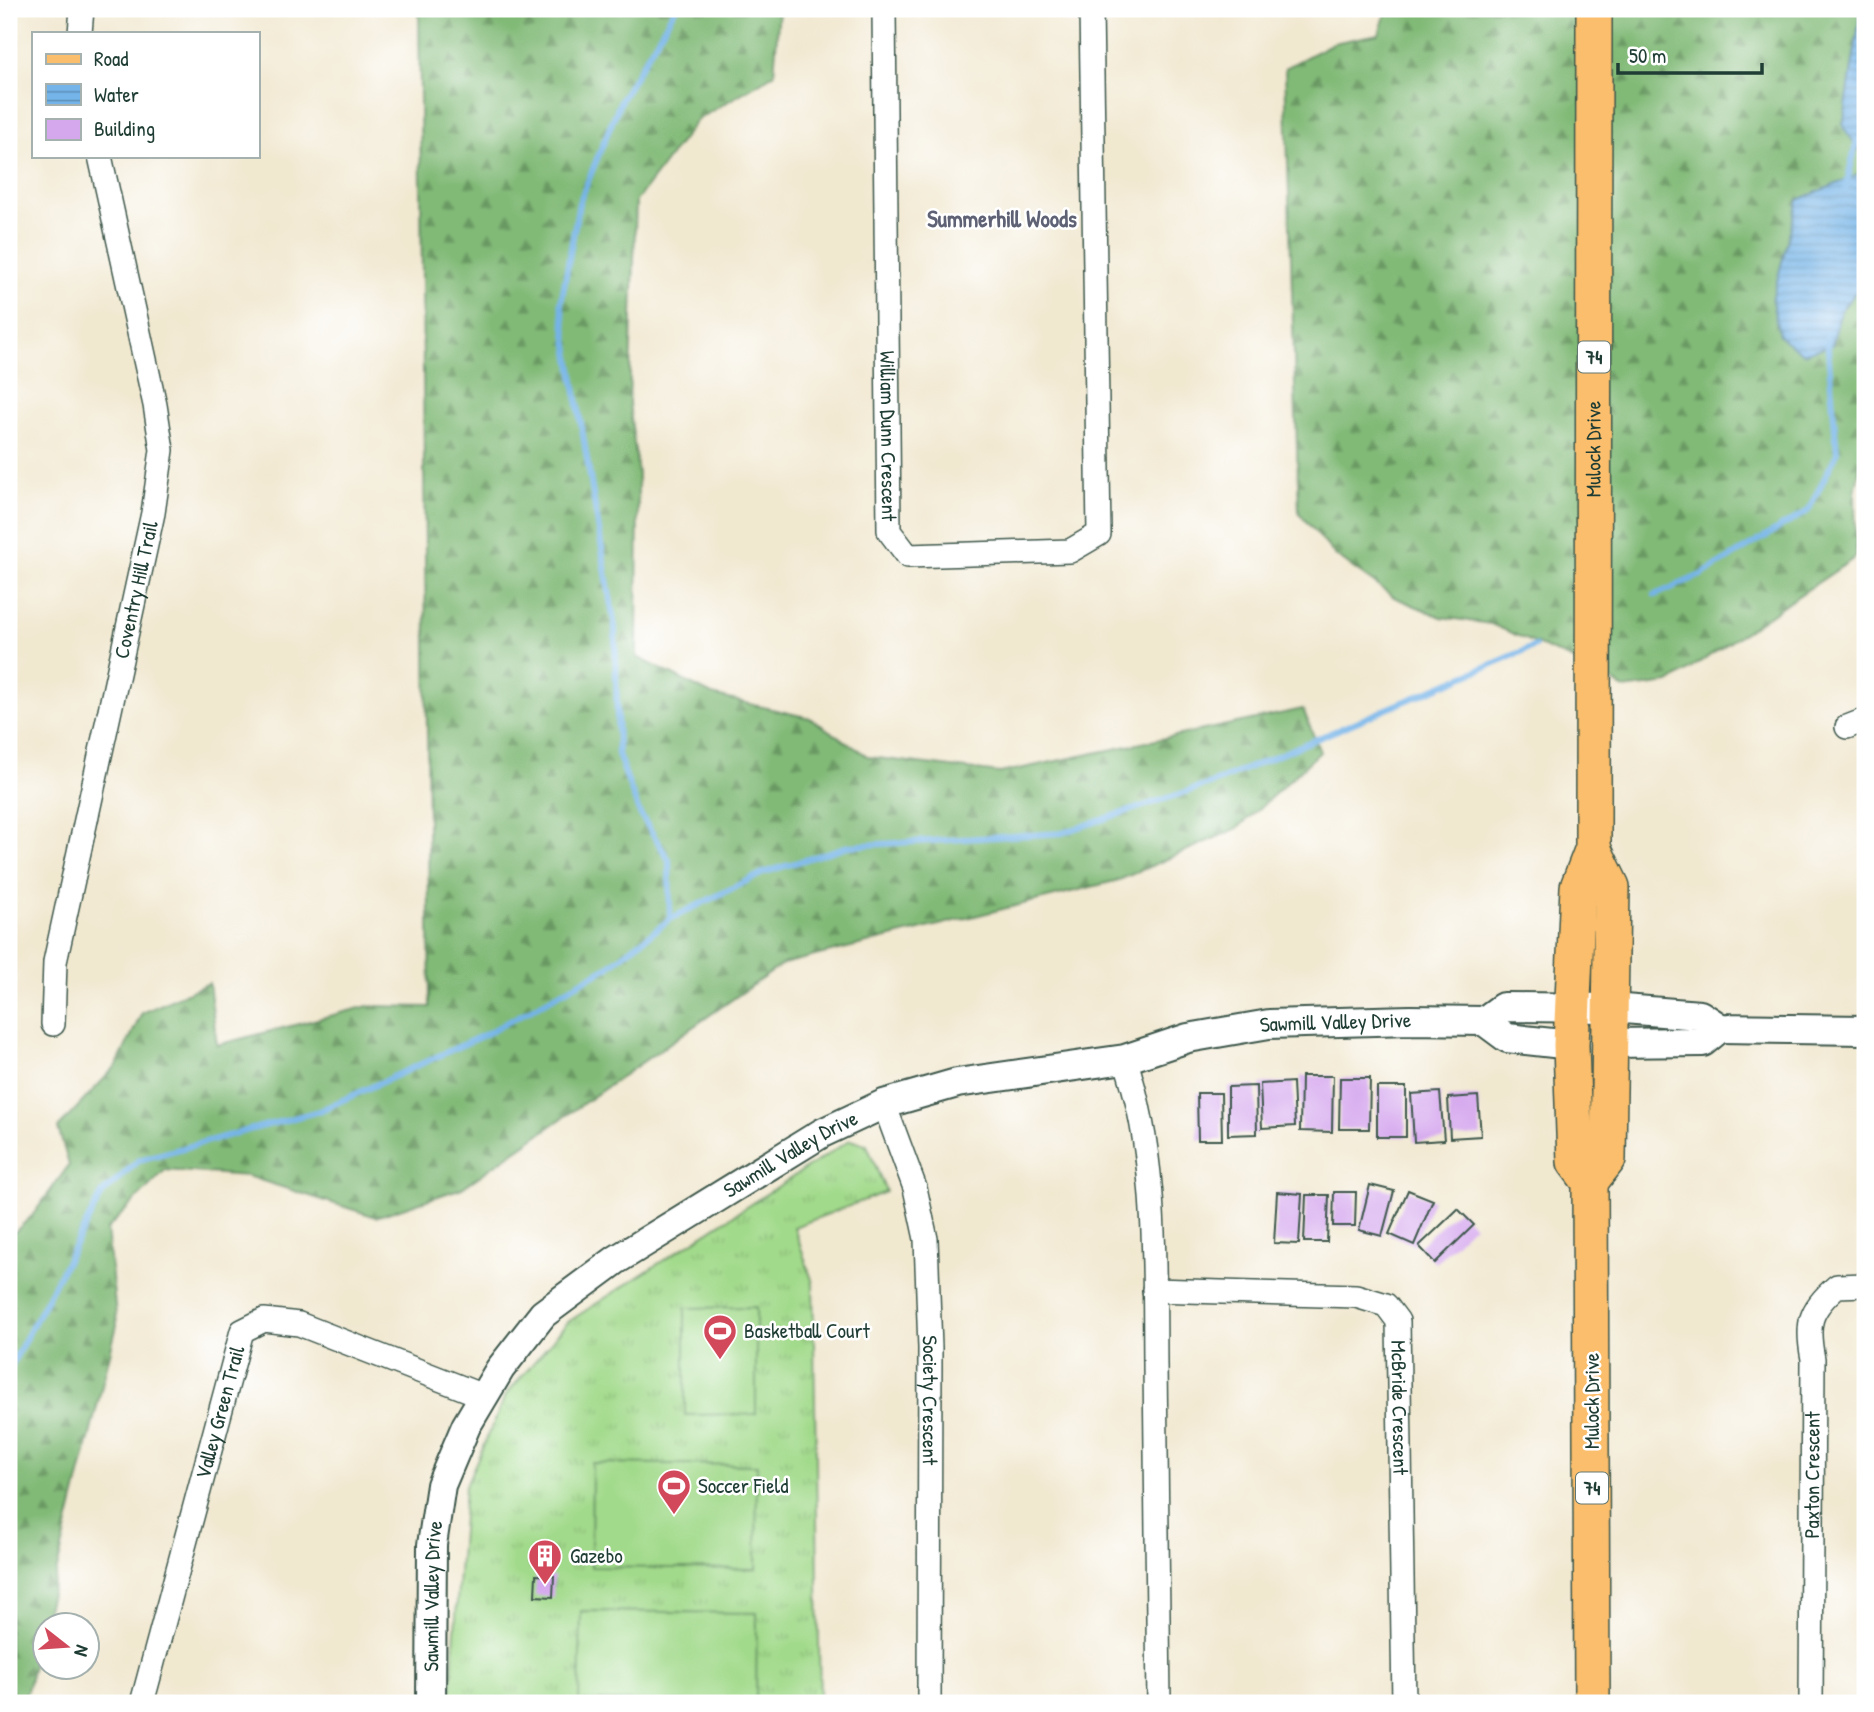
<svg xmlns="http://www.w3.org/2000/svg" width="1874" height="1712" font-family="'Patrick Hand',sans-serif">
	<defs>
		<pattern id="grass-tufts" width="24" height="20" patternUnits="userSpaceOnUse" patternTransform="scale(1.75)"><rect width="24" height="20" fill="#a2da8b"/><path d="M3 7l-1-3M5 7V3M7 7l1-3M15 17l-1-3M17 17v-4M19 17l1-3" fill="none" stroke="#8bbc79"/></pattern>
		<pattern id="forest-firs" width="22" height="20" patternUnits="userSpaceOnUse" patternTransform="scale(1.75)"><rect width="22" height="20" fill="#81ba77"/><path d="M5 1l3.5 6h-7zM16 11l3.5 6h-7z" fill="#699862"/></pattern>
		<pattern id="water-rules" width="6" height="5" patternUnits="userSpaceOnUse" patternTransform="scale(1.75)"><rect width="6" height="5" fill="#74b4e8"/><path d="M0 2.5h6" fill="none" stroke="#5f94bd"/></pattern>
	</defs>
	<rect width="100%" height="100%" fill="#fff"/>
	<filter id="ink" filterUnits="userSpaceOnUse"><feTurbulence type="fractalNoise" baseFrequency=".0143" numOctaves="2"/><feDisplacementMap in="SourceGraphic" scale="14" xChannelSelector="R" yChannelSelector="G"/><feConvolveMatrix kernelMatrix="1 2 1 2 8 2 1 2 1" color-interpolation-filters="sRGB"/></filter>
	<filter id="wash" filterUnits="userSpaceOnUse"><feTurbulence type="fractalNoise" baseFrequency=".00686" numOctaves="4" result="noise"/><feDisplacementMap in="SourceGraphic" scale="28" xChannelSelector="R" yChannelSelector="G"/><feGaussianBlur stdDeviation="1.57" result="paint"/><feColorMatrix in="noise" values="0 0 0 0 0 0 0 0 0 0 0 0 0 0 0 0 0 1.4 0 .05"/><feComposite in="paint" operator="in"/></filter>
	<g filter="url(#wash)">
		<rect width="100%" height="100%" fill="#f1e8d0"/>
		<path fill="url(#grass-tufts)" stroke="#608c60" stroke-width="2" d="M850 1140 867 1145 886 1192 794 1227 813 1283 820 1703H450L465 1487 506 1395 568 1322Z"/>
		<g fill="url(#forest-firs)" stroke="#507c56" stroke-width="2">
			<path d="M419 9H779L774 74 697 120 636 201 629 403 638 474 637 657 712 695 810 718 869 757 1000 773 1303 709 1320 752 1238 828 1119 880 783 964 462 1188 376 1217 247 1176 165 1170 107 1229 117 1325 24 1703H9V1237L32 1216 69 1165 58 1128 117 1065 142 1013 209 983 217 1045 368 1006 430 1007Z"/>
			<path d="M1387 9H1865V441L1855 493 1856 557 1669 683 1623 689 1601 672 1491 624 1441 617 1394 597 1335 555 1299 513 1285 68 1333 43 1379 34Z"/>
		</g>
		<g fill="#a2da8b" stroke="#608c60" stroke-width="2">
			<path d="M756 1307V1414L685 1415V1308Z"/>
			<path d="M592 1463 757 1465 756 1569 591 1567Z"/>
			<path d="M581 1611 757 1613 756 1703 579 1701Z"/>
		</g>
		<g fill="url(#water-rules)" stroke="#4a788e" stroke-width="2">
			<path d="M1861 9H1865V151L1856 147 1843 126Z"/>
			<path d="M1865 172V275L1863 283 1841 310 1832 345 1803 354 1779 336 1772 300 1798 200Z"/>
		</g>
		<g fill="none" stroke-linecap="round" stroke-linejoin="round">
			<g stroke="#74b4e8" stroke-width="6">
				<path d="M1846 187 1857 140"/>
				<path d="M1655 595 1701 575 1808 511 1837 453 1827 338"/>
				<path d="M670 919 669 860 639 812 618 754 615 627 561 303 579 203 621 100 675 9"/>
				<path d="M9 1370 102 1194 139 1160 319 1111 486 1034 608 967 670 919 763 873 848 846 1062 833 1213 783 1535 646"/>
			</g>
		</g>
		<g id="blocks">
			<g fill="#d5a8ee">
				<path d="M1301 1076H1333L1332 1132 1300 1131Z"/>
				<path d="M1340 1078H1370L1369 1129H1339Z"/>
				<path d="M1293 1082 1295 1126 1262 1128 1260 1084Z"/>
				<path d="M1256 1086 1257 1134 1228 1135V1087Z"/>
				<rect x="1377" y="1087" width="29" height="50"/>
				<path d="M1440 1092 1444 1140 1414 1142 1411 1094Z"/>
				<path d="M1197 1093H1221L1222 1140H1198Z"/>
				<path d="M1478 1096 1481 1136 1450 1138 1448 1098Z"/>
				<path d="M1370 1185 1394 1191 1382 1236 1359 1230Z"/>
				<path d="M1408 1190 1433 1200 1414 1245 1389 1234Z"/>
				<path d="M1277 1192 1302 1194 1299 1244 1274 1243Z"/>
				<path d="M1334 1192H1356L1355 1226H1333Z"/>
				<path d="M1306 1195H1329L1327 1242H1304Z"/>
				<path d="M1458 1209 1474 1225 1435 1263 1419 1246Z"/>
				<path d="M536 1575 554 1576 553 1597 535 1596Z"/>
			</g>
		</g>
	</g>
	<g filter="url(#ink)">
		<use href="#blocks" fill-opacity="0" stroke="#3e574b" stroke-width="2"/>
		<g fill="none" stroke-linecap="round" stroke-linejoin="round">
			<g stroke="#3e574b" stroke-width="26">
				<g id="minor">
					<path id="s1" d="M884 9 889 531 908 556 1070 551 1099 534 1091 9"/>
					<path d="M80 33 82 9"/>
					<path d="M1847 727 1865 720"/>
					<path id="s2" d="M53 1024 55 962 153 513 162 450 155 405 100 156"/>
					<path d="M1125 1059C1158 1156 1154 1263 1155 1364 1157 1477 1158 1590 1159 1703"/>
					<path id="s3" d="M884 1104 915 1188 926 1239 930 1348 929 1703"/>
					<path id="s4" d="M1154 1290 1356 1296 1386 1305 1398 1321 1404 1703"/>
					<path id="s5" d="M142 1703 242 1331 264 1320 299 1324 483 1396"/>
					<path id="s6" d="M1811 1703 1813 1359C1806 1324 1809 1310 1837 1286L1865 1285"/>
				</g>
			</g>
			<g stroke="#3e574b" stroke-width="32">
				<g id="tertiary">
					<path d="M1484 1021 1503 1007 1611 1008 1700 1015 1720 1028 1865 1030"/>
					<path d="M1610 1043 1703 1042 1720 1028"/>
					<path id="s7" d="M431 1703 432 1545 441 1485 466 1426 500 1369 543 1314 616 1260 822 1133 884 1104 957 1083 1125 1059 1188 1038 1269 1024 1410 1020 1484 1021 1507 1038 1571 1045"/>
				</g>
			</g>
			<g stroke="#3e574b" stroke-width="38">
				<g id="primary">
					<path d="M1590 1182 1608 1159 1612 887 1593 848"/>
					<path id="s8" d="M1592 1703 1590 1182 1575 1162 1571 1045 1578 887 1593 848 1594 9"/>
				</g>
			</g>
			<use href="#minor" stroke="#fff" stroke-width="23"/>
			<use href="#tertiary" stroke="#fff" stroke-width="28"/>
			<use href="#primary" stroke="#fabe6d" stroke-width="35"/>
		</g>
	</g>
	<defs>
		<g id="stadium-pin" transform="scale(1.75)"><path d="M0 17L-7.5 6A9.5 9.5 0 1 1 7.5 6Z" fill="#d1495b" stroke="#fff"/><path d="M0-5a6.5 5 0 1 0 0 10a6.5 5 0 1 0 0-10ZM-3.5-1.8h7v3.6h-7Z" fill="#fff"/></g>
		<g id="building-pin" transform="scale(1.75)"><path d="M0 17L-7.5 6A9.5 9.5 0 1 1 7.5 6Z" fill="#d1495b" stroke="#fff"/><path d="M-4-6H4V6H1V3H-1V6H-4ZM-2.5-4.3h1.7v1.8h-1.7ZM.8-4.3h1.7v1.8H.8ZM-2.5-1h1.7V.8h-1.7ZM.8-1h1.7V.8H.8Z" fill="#fff"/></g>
	</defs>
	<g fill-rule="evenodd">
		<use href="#stadium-pin" x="720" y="1331"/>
		<use href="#stadium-pin" x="674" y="1486"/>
		<use href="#building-pin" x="545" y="1556"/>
	</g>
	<g text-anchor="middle" stroke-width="5" stroke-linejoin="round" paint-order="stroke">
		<g fill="#fff" stroke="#627771" stroke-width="2">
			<rect x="1578" y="341.5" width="32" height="31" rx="5"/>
			<rect x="1576" y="1472.5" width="32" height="31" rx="5"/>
		</g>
		<g font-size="19" font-weight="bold" fill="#1f3d34">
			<text x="1594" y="364">74</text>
			<text x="1592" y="1495">74</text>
		</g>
		<g font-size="21" fill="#1f3d34" stroke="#fff">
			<text dy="7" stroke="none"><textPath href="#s1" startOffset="427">William Dunn Crescent</textPath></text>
			<text dy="7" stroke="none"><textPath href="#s8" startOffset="1262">Mulock Drive</textPath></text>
			<text dy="7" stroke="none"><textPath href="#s2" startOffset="443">Coventry Hill Trail</textPath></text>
			<text dy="7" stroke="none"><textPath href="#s7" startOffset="1281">Sawmill Valley Drive</textPath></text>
			<text dy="7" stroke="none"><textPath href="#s7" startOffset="714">Sawmill Valley Drive</textPath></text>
			<text dy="7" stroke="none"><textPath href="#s3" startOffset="303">Society Crescent</textPath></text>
			<text transform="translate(1592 1401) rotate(-90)" y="7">Mulock Drive</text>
			<text dy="7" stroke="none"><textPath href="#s4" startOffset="340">McBride Crescent</textPath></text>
			<text dy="7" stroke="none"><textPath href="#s5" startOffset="301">Valley Green Trail</textPath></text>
			<text dy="7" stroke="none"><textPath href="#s6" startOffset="228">Paxton Crescent</textPath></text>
			<text dy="7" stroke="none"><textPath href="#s7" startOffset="107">Sawmill Valley Drive</textPath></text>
		</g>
		<g font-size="21" fill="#1f3d34" stroke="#fff" text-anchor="start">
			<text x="744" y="1338">Basketball Court</text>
			<text x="698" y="1493">Soccer Field</text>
			<text x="570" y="1563">Gazebo</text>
		</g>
		<g font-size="23" font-weight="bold" fill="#5f6275" stroke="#fff">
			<text x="1002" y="227">Summerhill Woods</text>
		</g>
	</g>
	<rect width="1874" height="1712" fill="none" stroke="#fff" stroke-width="35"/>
	<rect x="32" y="32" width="228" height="126" fill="#ffffff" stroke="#a5b1ae" stroke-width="2"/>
	<rect x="46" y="54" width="35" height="10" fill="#fabe6d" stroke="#a5b1ae" stroke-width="2"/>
	<text x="94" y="66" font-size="21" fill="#1f3d34">Road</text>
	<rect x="46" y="84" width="35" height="21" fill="url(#water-rules)" stroke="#a5b1ae" stroke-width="2"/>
	<text x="94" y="102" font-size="21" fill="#1f3d34">Water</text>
	<rect x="46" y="119" width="35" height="21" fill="#d5a8ee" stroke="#a5b1ae" stroke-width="2"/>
	<text x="94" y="136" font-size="21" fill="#1f3d34">Building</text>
	<g transform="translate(66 1646) rotate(107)"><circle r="33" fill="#ffffff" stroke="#a5b1ae" stroke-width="2"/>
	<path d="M0-5L12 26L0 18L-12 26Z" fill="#d1495b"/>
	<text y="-10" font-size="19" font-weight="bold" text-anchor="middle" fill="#1f3d34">N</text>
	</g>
	<path d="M1618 63v10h144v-10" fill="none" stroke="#1f3d34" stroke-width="3.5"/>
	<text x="1629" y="63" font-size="21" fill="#1f3d34" stroke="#ffffff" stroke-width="5" paint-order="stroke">50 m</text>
</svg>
